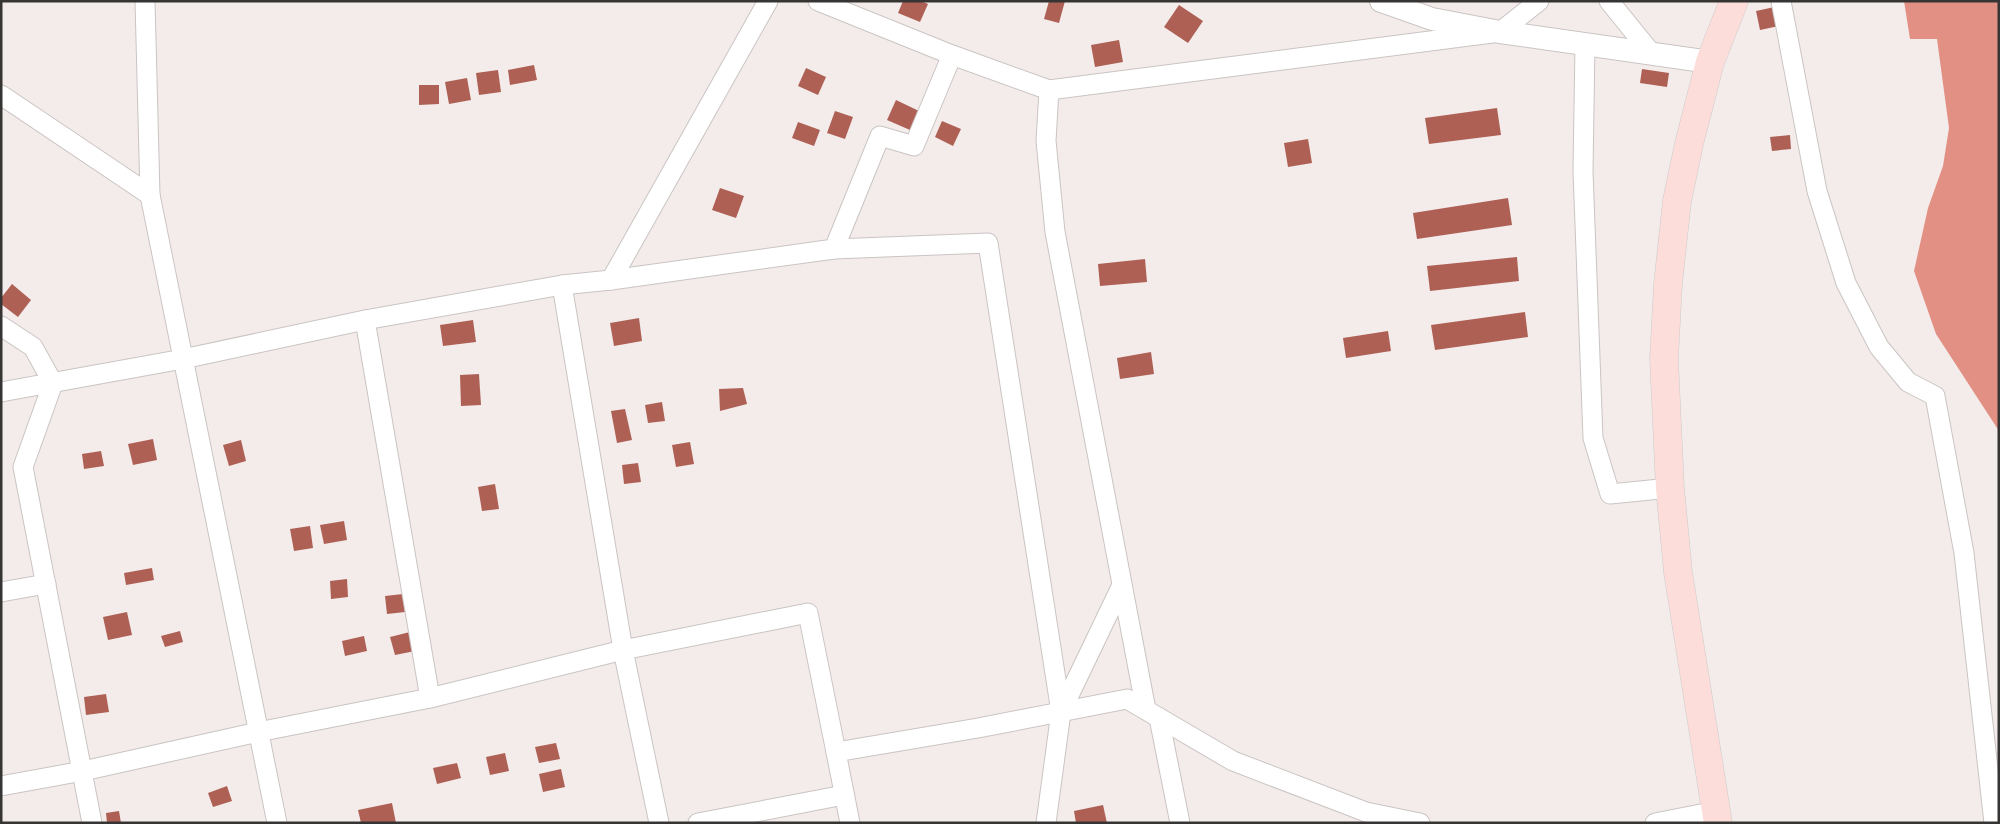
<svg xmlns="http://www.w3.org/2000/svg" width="2000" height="824" font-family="Literata,serif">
	<rect width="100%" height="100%" fill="#f3eceb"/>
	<path fill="#e29083" d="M1904 1H1999V431L1936 334 1914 271 1928 208 1943 166 1949 128 1937 39H1910Z"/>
	<g fill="#ae6055">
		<path d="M903 1H921L928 4 920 22 898 13Z"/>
		<path d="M1049 1H1065L1059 23 1044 19Z"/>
		<path d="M1179 5 1203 21 1188 43 1164 27Z"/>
		<path d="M1779 6 1783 25 1760 30 1756 11Z"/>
		<path d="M1119 40 1123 62 1095 67 1091 45Z"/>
		<path d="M534 65 537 80 510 85 508 70Z"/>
		<path d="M806 68 826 77 818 95 798 86Z"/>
		<path d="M1642 69 1669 73 1667 87 1640 83Z"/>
		<path d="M498 70 501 92 479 95 476 73Z"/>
		<path d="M467 78 471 100 449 104 445 82Z"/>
		<path d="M419 85H439V104L419 105Z"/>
		<path d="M896 100 919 111 910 130 887 120Z"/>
		<path d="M1497 108 1501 135 1429 144 1425 118Z"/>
		<path d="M835 111 853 117 845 139 827 133Z"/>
		<path d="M942 121 961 129 953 146 935 137Z"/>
		<path d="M798 122 820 130 814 146 792 138Z"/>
		<path d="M1790 135 1791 149 1772 151 1770 137Z"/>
		<path d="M1308 139 1312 163 1288 167 1284 143Z"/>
		<path d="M720 188 744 196 736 218 712 210Z"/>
		<path d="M1508 198 1512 225 1417 239 1413 213Z"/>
		<path d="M1517 257 1519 281 1430 291 1427 266Z"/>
		<path d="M1145 259 1147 282 1100 286 1098 264Z"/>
		<path d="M12 284 31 300 18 317 1 304V298Z"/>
		<path d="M1525 312 1528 337 1435 350 1431 325Z"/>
		<path d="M639 318 642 341 614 346 610 323Z"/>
		<path d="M473 320 476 342 443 346 440 325Z"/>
		<path d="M1388 331 1391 351 1346 358 1343 338Z"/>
		<path d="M1151 352 1154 374 1120 379 1117 358Z"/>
		<path d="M479 374 481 405 461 406 460 375Z"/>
		<path d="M743 388 747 404 720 411 719 389Z"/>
		<path d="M662 402 665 421 648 423 645 405Z"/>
		<path d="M625 409 632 440 617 443 611 411Z"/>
		<path d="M153 439 157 460 133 465 128 444Z"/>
		<path d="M241 440 246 461 229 466 223 445Z"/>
		<path d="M690 442 694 464 676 467 672 445Z"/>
		<path d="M101 451 104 466 84 469 82 454Z"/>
		<path d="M638 463 641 482 624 484 622 465Z"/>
		<path d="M495 484 499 509 482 511 478 487Z"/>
		<path d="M344 521 347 540 324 544 320 525Z"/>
		<path d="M310 526 313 548 294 551 290 529Z"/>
		<path d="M152 568 154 580 126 585 124 573Z"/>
		<path d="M347 579 348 597 331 599 330 581Z"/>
		<path d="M403 594 405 612 387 614 385 596Z"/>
		<path d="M127 612 132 635 108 640 103 617Z"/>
		<path d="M180 631 183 642 165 647 161 636Z"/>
		<path d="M410 632 415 651 395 655 390 637Z"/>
		<path d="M364 636 367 651 345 656 342 641Z"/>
		<path d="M106 694 109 712 86 715 84 697Z"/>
		<path d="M556 743 560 759 539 763 535 747Z"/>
		<path d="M505 753 509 771 490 775 486 757Z"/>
		<path d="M457 763 461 778 437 784 433 768Z"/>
		<path d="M561 769 565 787 543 792 539 774Z"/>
		<path d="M227 786 232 801 213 807 208 793Z"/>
		<path d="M392 803 396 823H361L358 810Z"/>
		<path d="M1103 805 1107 823H1076L1074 811Z"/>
		<path d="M119 811 121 823H107L106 813Z"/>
	</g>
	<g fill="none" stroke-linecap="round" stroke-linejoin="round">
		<g stroke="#cac4c3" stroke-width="21">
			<g id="minor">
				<path d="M145 1 150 195 277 823"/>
				<path d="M818 1 952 55 1049 90 1500 32 1539 1"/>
				<path d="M1609 1 1652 54"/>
				<path d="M1781 1 1817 191 1846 283 1879 347 1908 382 1935 396 1964 553 1994 823"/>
				<path d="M1585 44 1583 171 1593 438 1610 494 1670 488"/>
				<path d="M1049 90 1046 141 1055 232 1146 710"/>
				<path d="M1 95 150 195"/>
				<path d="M834 249 988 243 1061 712"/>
				<path d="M611 280 768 1"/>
				<path d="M562 285 623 650 659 823"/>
				<path d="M365 320 430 698"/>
				<path d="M1 326 33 347 53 383 23 467 92 823"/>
				<path d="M1 392 183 359 365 320 562 285 611 280 834 249 880 136 914 146 952 55"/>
				<path d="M1 592 46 584"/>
				<path d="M1159 718 1180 823"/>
				<path d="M836 752 850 823"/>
				<path d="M1 786 83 771 258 732 430 698 623 650 808 613 836 752 978 728 1127 699 1233 761 1366 812 1420 823"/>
				<path d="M698 823 844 795"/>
				<path d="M1046 823 1061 712 1121 587"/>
				<path d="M1655 823 1716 811"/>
			</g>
		</g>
		<g stroke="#cac4c3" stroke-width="24">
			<path id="tertiary" d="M1381 1 1432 19 1500 32 1710 62"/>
		</g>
		<g stroke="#cbcaca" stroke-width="29">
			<path id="primary" d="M1718 823 1678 572 1670 488 1664 359 1668 284 1677 201 1689 144 1710 62 1734 1"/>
		</g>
		<use href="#minor" stroke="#fff" stroke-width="19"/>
		<use href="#tertiary" stroke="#fff" stroke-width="22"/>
		<use href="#primary" stroke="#fdddd9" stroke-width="28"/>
	</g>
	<rect width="2000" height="824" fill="none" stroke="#373534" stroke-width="5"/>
</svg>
